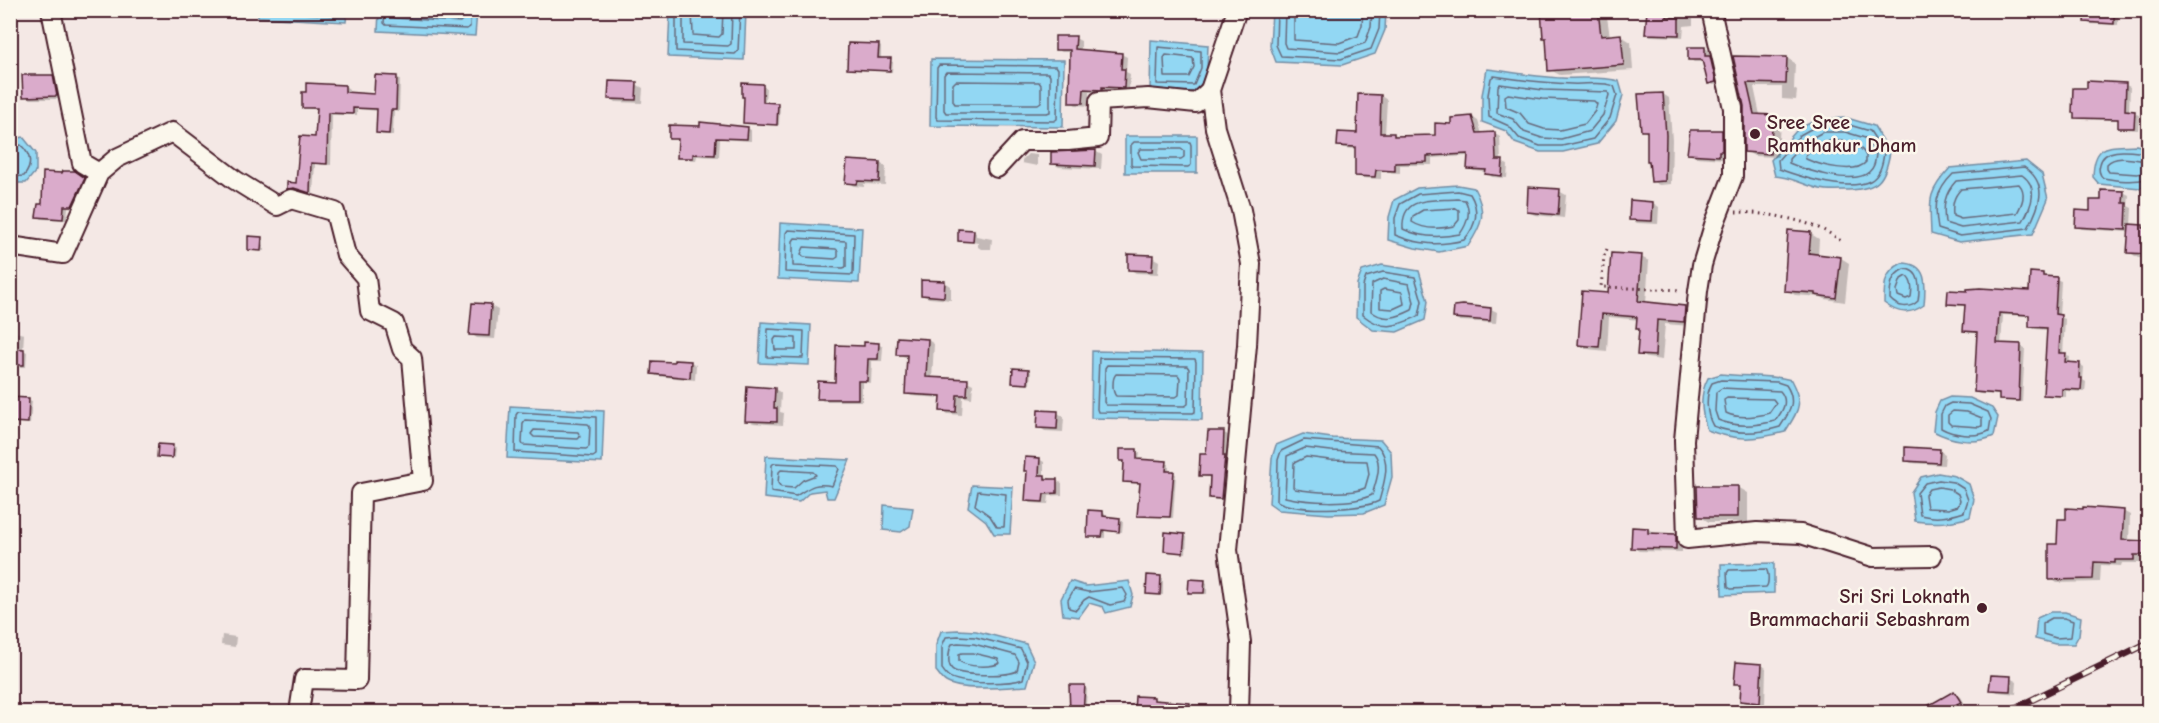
<svg xmlns="http://www.w3.org/2000/svg" width="2159" height="723" font-family="'Comic Neue',sans-serif">
	<rect width="100%" height="100%" fill="#f4e8e5"/>
	<filter id="ink" filterUnits="userSpaceOnUse"><feTurbulence type="fractalNoise" baseFrequency=".0167" numOctaves="2"/><feDisplacementMap in="SourceGraphic" scale="12" xChannelSelector="R" yChannelSelector="G"/><feConvolveMatrix kernelMatrix="1 2 1 2 8 2 1 2 1" color-interpolation-filters="sRGB"/></filter>
	<g filter="url(#ink)">
		<g fill="#92d7f3" stroke="#758da3" stroke-width="1.5">
			<path d="M258 11H347L346 22 258 17Z"/>
			<path d="M379 11H477L475 36 378 31Z"/>
			<path d="M670 11H746L744 60 668 57Z"/>
			<path d="M1272 11H1386L1385 30 1375 54 1342 65 1276 62 1270 46Z"/>
			<path d="M1151 40 1208 45 1207 70 1198 92 1150 91Z"/>
			<path d="M931 59 1064 60 1063 127 930 126Z"/>
			<path d="M1487 69C1512 72 1537 77 1562 78 1581 79 1601 76 1619 81L1623 95 1616 121 1597 144 1563 152H1540L1515 143 1506 131 1482 122V95Z"/>
			<path d="M1847 118 1874 126 1890 152C1885 181 1878 189 1848 190 1839 190 1828 191 1820 189 1804 185 1791 177 1775 176L1771 160 1796 131 1806 125 1819 119Z"/>
			<rect x="1125" y="136" width="72" height="37"/>
			<path d="M23 137 36 153V171L26 183H11V140Z"/>
			<path d="M2136 145 2148 148V184L2140 188 2099 184 2093 177C2094 142 2108 147 2136 145Z"/>
			<path d="M2026 161 2042 174 2048 199 2033 234 1959 242 1931 234C1930 201 1926 194 1950 168Z"/>
			<path d="M1458 185 1474 188C1487 212 1483 224 1468 246L1439 252 1415 248 1388 240 1389 217 1394 200 1417 188Z"/>
			<path d="M780 223 862 228 859 283 778 279Z"/>
			<path d="M1902 263C1928 263 1926 285 1924 305 1910 315 1898 314 1884 303 1884 284 1884 272 1902 263Z"/>
			<path d="M1382 265 1419 271 1428 301 1425 320 1397 332 1373 330 1356 317 1357 284 1362 271Z"/>
			<path d="M761 322 811 325 809 365 759 363Z"/>
			<path d="M1092 351 1203 353 1202 420 1091 418Z"/>
			<path d="M1721 374C1744 377 1769 374 1791 380 1804 405 1799 409 1785 432 1755 440 1736 441 1707 430 1701 412 1699 395 1708 378Z"/>
			<path d="M1950 397 1970 398 1992 408 1998 417 1994 436C1975 445 1952 441 1933 431L1935 412 1940 401Z"/>
			<path d="M510 406 604 411 602 463 507 458Z"/>
			<path d="M1303 434 1332 438 1381 440 1391 452 1392 477 1384 505 1364 513 1329 514 1279 510 1269 503 1272 458 1276 445Z"/>
			<path d="M766 456 850 460 834 498H827L825 490 810 492 799 502 764 498Z"/>
			<path d="M1938 473 1955 476 1969 484 1974 499 1970 517C1950 523 1935 524 1915 521L1911 492 1921 477Z"/>
			<path d="M972 485 1013 487 1010 534H994L986 521 968 507Z"/>
			<path d="M884 505 913 508 910 526 901 532 883 530Z"/>
			<path d="M1774 563V593L1722 595 1721 564Z"/>
			<path d="M1070 581 1086 586 1129 581 1133 595 1130 607 1106 613 1103 607 1089 603 1079 617 1063 615 1061 599Z"/>
			<path d="M2050 612H2065L2081 617 2079 635 2074 644H2055L2035 639 2037 618Z"/>
			<path d="M958 630 976 631 1026 644 1034 661 1027 686C1008 687 962 692 946 682 942 680 939 674 936 671V645L941 631Z"/>
		</g>
		<g fill="#0003">
			<path d="M1543 10H1606L1610 37 1621 36 1631 42 1633 70 1560 75 1550 70 1548 40 1544 38Z"/>
			<path d="M1648 10H1693V25L1684 26 1683 37 1651 36 1646 34Z"/>
			<path d="M2061 10H2118V25L2090 24 2086 21V19L2065 17 2061 14Z"/>
			<path d="M1075 38 1081 41V51L1121 54 1127 57 1126 72 1130 74 1129 90 1108 89V92H1089V106L1076 105 1071 102V52H1062L1056 49Z"/>
			<path d="M879 45 881 47V59L893 62 892 72 848 68Z"/>
			<path d="M1705 48 1710 51V58L1715 61 1720 84 1714 85 1709 83 1704 62H1694L1689 59Z"/>
			<path d="M1735 58H1787L1795 63 1794 89 1797 91 1796 100 1782 99V87H1754L1760 115 1772 116 1780 121 1778 157 1754 156 1746 151V106Z"/>
			<path d="M52 76 59 80 63 99H31L24 96Z"/>
			<path d="M396 77 400 79 399 112 394 111 393 135H382L378 132 379 111 357 109V115H332L331 165 315 164 313 194 288 188 297 184 317 138 318 110 303 107 345 86 349 89V94L375 95Z"/>
			<path d="M2088 83 2126 85 2130 87 2129 112 2139 115 2138 130 2124 129 2119 127 2120 120 2080 119 2075 117 2088 90Z"/>
			<path d="M636 84 643 88 642 103 616 102 610 98Z"/>
			<path d="M744 85 766 87 765 103 780 106 779 125 744 122Z"/>
			<path d="M1663 94 1669 98 1672 140 1671 184 1659 185 1652 181 1649 134 1642 130Z"/>
			<path d="M1359 95 1381 96 1387 100 1385 134H1394L1399 137H1436L1453 125 1472 117 1478 121 1482 134H1495L1500 137 1501 162 1508 165 1507 178 1492 177 1487 172 1474 171 1468 168 1469 156 1432 158V165H1400V173L1381 172V179L1362 178 1356 175 1357 149 1344 148 1338 145 1359 135Z"/>
			<path d="M747 128 751 130V141L720 139 719 157 697 156 696 160 683 159 679 157 680 140 670 138Z"/>
			<path d="M1721 131 1728 135 1725 159 1695 157 1689 153Z"/>
			<path d="M1095 151 1102 155 1101 169 1059 167 1052 163Z"/>
			<path d="M1028 154 1037 155V166L1022 163V160Z"/>
			<path d="M880 163 886 167 885 185 864 184V187L854 186 847 183Z"/>
			<path d="M74 173 88 181 76 208 68 207 67 220 42 219 38 216 64 174Z"/>
			<path d="M1559 191 1566 195 1564 218 1535 215 1528 212Z"/>
			<path d="M2123 192 2129 195 2128 206 2132 208 2131 226H2142L2148 230V258H2138L2129 252 2130 232 2082 229 2077 226 2102 202Z"/>
			<path d="M1653 203 1659 207 1658 224 1637 223 1631 219Z"/>
			<path d="M973 231 976 233V236L992 239 991 249H981L978 247V243L959 240Z"/>
			<path d="M1811 234 1819 239 1818 256 1841 258 1849 263 1845 302 1825 299 1821 297 1795 295 1786 290Z"/>
			<path d="M261 238 264 240V251L249 249Z"/>
			<path d="M1152 257 1159 261 1158 274 1136 273 1129 269Z"/>
			<path d="M1641 257 1649 261 1646 303 1685 307 1693 312 1691 326 1665 324 1662 360 1647 358 1639 354 1641 330 1639 320 1609 317 1607 351 1587 349 1579 345 1609 294Z"/>
			<path d="M2042 274 2061 281 2059 316 2065 319 2063 355 2070 357 2069 364H2079L2084 367 2083 380 2086 382 2085 392 2066 391V397L2049 396 2045 394 2048 330 2035 329 2030 327 2031 316 2003 315 2001 345 2021 346 2025 348 2022 402 2005 401 2000 399V395L1980 394 1975 392 1979 333H1969L1965 331 1966 306 1953 305 1949 303 2031 292Z"/>
			<path d="M945 282 951 286V300L929 298 922 295Z"/>
			<path d="M473 304 491 306 498 310 495 339 477 338 471 334Z"/>
			<path d="M1491 309 1497 312 1496 323 1460 321 1454 318Z"/>
			<path d="M10 331 24 334 23 350 27 352 26 367H10Z"/>
			<path d="M928 340 934 344 932 379 967 381 973 384 972 398 963 397 962 415 948 414 942 410V398L912 396 906 393 908 358 897 354Z"/>
			<path d="M878 344 883 347 882 361H872L871 383 862 382V401H823L819 398 836 383 866 348Z"/>
			<path d="M691 362 696 365 695 380 657 376 652 373Z"/>
			<path d="M1028 370 1031 372 1030 384 1014 382Z"/>
			<path d="M775 389 781 393 780 412 784 413 783 425 753 423 747 420Z"/>
			<path d="M29 400 32 401 30 424 11 421Z"/>
			<path d="M1058 413 1064 417 1063 432 1045 431 1039 427Z"/>
			<path d="M1224 433 1228 435 1225 500H1215L1211 498 1212 478 1200 475 1208 456Z"/>
			<path d="M159 445 176 448 175 458 159 456Z"/>
			<path d="M1122 450 1140 453 1139 461 1169 464V472L1176 474 1173 518 1139 515 1141 483 1125 481Z"/>
			<path d="M1940 451 1945 454 1944 465 1911 463 1906 460Z"/>
			<path d="M1039 459 1044 462V476L1062 483V495L1049 496 1048 504 1031 503 1026 500 1028 471Z"/>
			<path d="M1738 487 1748 493V522H1709L1699 516Z"/>
			<path d="M2123 511 2130 515 2129 542H2148V558H2140V563H2122L2121 566 2101 565 2100 582 2057 583 2051 579 2058 546Z"/>
			<path d="M1103 513 1105 514V518L1123 521 1122 532 1105 531V538L1089 536Z"/>
			<path d="M1648 529 1655 533 1675 535 1682 539V552L1639 551 1633 548Z"/>
			<path d="M1184 535 1187 537 1186 553 1169 551Z"/>
			<path d="M1161 577 1163 579V595L1147 593Z"/>
			<path d="M1204 581 1207 583V594L1189 592Z"/>
			<path d="M222 635 236 637 235 647 221 645Z"/>
			<path d="M1762 665 1766 668 1765 705 1746 703 1742 701 1743 685 1736 683Z"/>
			<path d="M2010 678 2017 682 2016 694 1998 692 1991 689Z"/>
			<path d="M1084 687 1087 689 1086 705 1092 707V712H1072L1073 699Z"/>
			<path d="M1954 693 1961 697 1966 706 1954 712H1932L1929 707Z"/>
			<path d="M1136 698 1154 699 1160 702 1205 705 1210 708V712H1135Z"/>
			<path d="M1556 709 1571 710 1575 712H1556Z"/>
		</g>
		<g fill="none" stroke-linecap="round" stroke-linejoin="round">
			<g stroke="#67697b" stroke-width="1.5">
				<path d="M264 10 338 16 341 10"/>
				<path d="M385 10 384 23 386 25 467 29 470 27 471 10"/>
				<path d="M392 10V16L395 18 460 22 463 19V10"/>
				<path d="M676 10V51L735 54 738 51 740 10"/>
				<path d="M683 10V44L728 46 731 44 732 10"/>
				<path d="M692 10 693 35 719 37 722 34 723 10"/>
				<path d="M1277 10 1276 45 1281 56 1341 59 1371 49 1379 29 1380 10"/>
				<path d="M1285 10 1284 43 1286 48 1340 52 1365 43 1371 27 1372 10"/>
				<path d="M1294 10V40L1339 43 1358 36 1362 25 1363 10"/>
				<path d="M1158 47 1201 51V68L1194 85 1157 84Z"/>
				<path d="M1166 55 1193 58 1194 67 1189 77H1165L1164 58Z"/>
				<path d="M939 65 1056 66 1058 69 1057 119 1054 121 938 120 936 117 937 68Z"/>
				<path d="M946 72 1048 73 1050 76V112L1047 113H946L944 110V75Z"/>
				<path d="M1494 76C1520 80 1545 83 1571 84 1585 85 1601 81 1614 86L1617 95 1610 118 1593 139 1562 146H1540L1519 138 1509 126 1489 117 1488 95 1491 78Z"/>
				<path d="M956 81 1039 82 1041 85V102L1038 104H955L953 101V84Z"/>
				<path d="M1500 84 1543 90 1608 92 1609 95 1603 115 1590 131 1561 139 1542 138 1524 132 1513 119 1497 113 1498 86Z"/>
				<path d="M1508 94 1542 99 1594 101 1597 104 1595 111 1585 124 1560 130 1544 129 1529 124 1520 113 1506 107 1505 96Z"/>
				<path d="M1846 124 1870 131 1884 152C1883 163 1880 176 1870 181 1847 192 1801 177 1779 169L1778 160 1800 135 1809 130 1821 125Z"/>
				<path d="M1823 132H1845L1865 138 1876 154C1875 161 1875 167 1869 172 1854 186 1805 170 1789 163V159L1806 141Z"/>
				<path d="M1824 141C1842 141 1857 138 1866 156V162C1856 175 1819 165 1806 159L1805 156 1812 148Z"/>
				<path d="M1134 142H1190L1191 145V165L1188 167 1132 166 1131 164V145Z"/>
				<path d="M10 146 21 145C31 155 33 165 24 176L10 177"/>
				<path d="M1141 149H1181L1184 151V157L1181 159H1141L1138 152Z"/>
				<path d="M2148 153C2134 152 2104 145 2100 164 2098 170 2099 174 2103 178 2120 181 2132 182 2148 179"/>
				<path d="M2148 161C2136 160 2116 154 2107 164V169L2109 172 2137 174 2148 172"/>
				<path d="M2024 167C2049 184 2040 206 2028 228L1960 236 1938 229C1934 205 1935 192 1953 174Z"/>
				<path d="M2022 175C2039 187 2032 205 2023 221L1961 228 1945 223C1943 205 1944 194 1956 181Z"/>
				<path d="M2019 184C2027 193 2022 204 2017 213L1961 219 1953 216C1952 205 1953 197 1961 189Z"/>
				<path d="M1458 191 1470 194C1480 210 1476 226 1464 240 1440 246 1419 245 1395 235V218L1400 204 1418 194Z"/>
				<path d="M1457 199 1465 200C1472 212 1467 224 1460 234 1440 238 1421 238 1403 229 1401 195 1432 201 1457 199Z"/>
				<path d="M1456 208 1459 210V220L1454 226C1440 229 1424 230 1412 222L1413 216 1423 210Z"/>
				<path d="M788 230 854 234 853 275 785 272 786 233Z"/>
				<path d="M795 238 846 241V267L843 268 793 266V241Z"/>
				<path d="M804 247 836 249 838 251V257L835 259 804 257 801 254Z"/>
				<path d="M1904 269C1921 269 1920 288 1918 301 1910 309 1898 308 1890 299 1890 286 1891 275 1904 269Z"/>
				<path d="M1383 272 1415 277 1422 301 1419 316C1396 326 1384 332 1363 315V286L1366 277Z"/>
				<path d="M1906 276C1913 281 1912 290 1911 297L1906 299 1898 296 1897 290 1901 279Z"/>
				<path d="M1383 279 1409 284 1414 302 1412 310C1398 317 1384 322 1371 311L1372 284Z"/>
				<path d="M1384 289 1402 292 1404 304 1393 309 1380 308V291Z"/>
				<path d="M768 329 804 331 803 358 767 357Z"/>
				<path d="M776 337 796 338V350H775L774 340Z"/>
				<path d="M1099 358 1195 359 1196 362 1195 412 1193 413 1098 412 1097 409Z"/>
				<path d="M1107 365 1187 366 1189 369 1188 404 1185 406 1106 405 1104 402 1105 368Z"/>
				<path d="M1116 374 1178 375 1180 378 1179 395 1176 397 1116 396C1112 392 1112 378 1116 374Z"/>
				<path d="M1721 380 1777 382 1786 385C1797 401 1790 412 1780 427 1757 434 1736 435 1713 426 1706 414 1705 395 1712 383Z"/>
				<path d="M1722 388 1780 391C1789 401 1783 411 1775 421 1756 426 1737 428 1718 420L1715 411 1716 392Z"/>
				<path d="M1727 398 1773 399 1776 403 1769 413C1755 417 1739 419 1726 413L1724 400Z"/>
				<path d="M1951 403 1969 404 1988 412 1991 419 1989 431C1976 438 1953 435 1941 428V414L1945 406Z"/>
				<path d="M1953 411 1967 412 1982 418V426L1979 427 1951 425 1948 422V415Z"/>
				<path d="M518 412 596 417V455L593 457 515 452 516 415Z"/>
				<path d="M525 420 588 424 590 426 589 447 586 449 523 445 522 443 523 423Z"/>
				<path d="M534 430 578 432 580 437 578 439 534 437 531 434Z"/>
				<path d="M1304 440 1378 446C1392 461 1384 483 1379 501 1360 510 1294 512 1277 501L1278 460 1281 451Z"/>
				<path d="M1305 448 1331 451 1374 453C1383 464 1376 482 1372 495 1352 505 1307 502 1285 497L1287 456Z"/>
				<path d="M1306 457 1330 460 1367 461 1369 474 1365 488C1351 495 1311 492 1295 489L1293 487 1294 463Z"/>
				<path d="M774 463 837 466 839 469 832 486C815 482 810 487 796 496L771 492 772 465Z"/>
				<path d="M781 470 813 472 816 475 803 480 794 488 781 487 778 483 779 472Z"/>
				<path d="M1939 480 1953 482 1964 489 1968 500 1964 512C1950 517 1935 519 1920 515L1917 493 1925 483Z"/>
				<path d="M1939 487 1950 489 1958 494 1960 500 1958 506 1948 509 1927 508 1925 495 1929 489Z"/>
				<path d="M978 491 1006 494 1004 527H997L990 516 975 505Z"/>
				<path d="M1766 569C1769 573 1769 584 1766 587L1731 589 1728 587 1727 573 1729 570Z"/>
				<path d="M1123 588 1127 595 1124 602 1110 605 1089 597 1084 600 1076 610 1069 608 1068 600 1074 589 1088 592Z"/>
				<path d="M2052 618H2064L2073 621 2071 637 2056 638 2043 634V623Z"/>
				<path d="M958 636 975 637 1021 649 1027 662 1023 679C1009 684 960 685 948 676 946 675 943 670 942 669V646L946 637Z"/>
				<path d="M958 643 974 644 1015 655 1019 662 1017 671C1008 676 957 677 951 668 947 662 949 649 952 644Z"/>
				<path d="M962 653H973L998 659 1000 663C991 668 967 667 959 661V654Z"/>
			</g>
		</g>
		<g fill="#daabcb" stroke="#4a1f2b" stroke-width="1.5">
			<path d="M1541 10H1598L1601 36 1621 34 1624 65 1548 71 1546 38H1543Z"/>
			<path d="M1647 10H1667V17H1679V35L1645 34Z"/>
			<path d="M2085 10H2114V24L2084 22Z"/>
			<path d="M1055 36H1076L1075 49 1122 53 1121 69H1125L1124 88 1102 87V90L1084 89 1083 103H1069L1070 50H1055Z"/>
			<path d="M848 43 879 44 878 58H891L890 71 847 69Z"/>
			<path d="M1688 47H1705V56H1710L1716 82 1708 84 1702 60H1688Z"/>
			<path d="M1733 56 1787 57 1786 84 1747 83 1754 114 1773 115 1770 154 1744 152V106Z"/>
			<path d="M22 75H53L57 96 23 97Z"/>
			<path d="M375 75 397 76 396 110H391L389 134 376 133 377 109 353 108V114L328 113 327 164 311 163 310 193 294 188 287 189V182L296 183 300 136 315 137 317 108H302V92H306V83L345 85V92L374 94Z"/>
			<path d="M609 81 637 82 636 100 608 99Z"/>
			<path d="M2087 81 2126 83 2125 110 2135 111 2134 128H2118V119L2074 118V113H2072L2073 88H2087Z"/>
			<path d="M742 83 763 84V102L778 103 777 125 743 123 744 97H742Z"/>
			<path d="M1663 93 1666 135 1665 181 1651 182 1649 161H1647V131H1641L1638 94Z"/>
			<path d="M1358 94 1381 95 1380 133H1394V136L1435 135V123L1451 124V118L1472 116 1477 133 1495 132 1496 160H1503L1502 176 1485 174 1486 170 1467 169 1468 154 1427 156V162L1395 163V171L1376 170 1375 177 1355 176V147L1337 146 1338 132 1357 133Z"/>
			<path d="M700 122 748 127 747 139 716 138 715 155 693 154V158H677L678 139H669V125L700 126Z"/>
			<path d="M1690 130H1722V151H1719V156L1687 154Z"/>
			<path d="M1096 150 1095 166 1051 164V152Z"/>
			<path d="M847 160 880 162 879 182 858 181 857 184 845 183Z"/>
			<path d="M63 171H75L85 178 72 206H64L63 219 36 217 38 204H42L43 172 62 173Z"/>
			<path d="M1528 187 1560 189 1558 215 1527 212Z"/>
			<path d="M2101 190 2124 191 2123 203H2127L2126 230 2075 227 2076 210 2090 211V200H2101Z"/>
			<path d="M1630 200 1653 202 1652 221 1629 220Z"/>
			<path d="M2129 224 2143 225V228H2148V254L2127 253Z"/>
			<path d="M958 229 974 230 973 242 958 241Z"/>
			<path d="M1788 230 1811 232 1809 253 1841 257 1836 298 1815 295V293L1784 291Z"/>
			<path d="M248 236 262 237 261 251 248 250Z"/>
			<path d="M1611 253 1642 255 1638 301 1685 306 1684 322 1657 320 1655 356 1637 355 1639 329H1636L1637 317 1602 314 1599 347 1578 345 1582 291 1608 293Z"/>
			<path d="M1128 254 1153 255 1152 271 1128 270Z"/>
			<path d="M2030 272 2043 273V276L2057 277 2055 314 2061 315 2059 353H2066L2065 362 2080 363 2079 378H2082L2081 390 2062 389V396L2043 395 2047 328 2029 327V315L1999 313 1997 343 2021 344 2019 401 1999 400V394L1974 392 1977 332 1963 331 1965 305 1947 304 1948 290 1967 291V289L1980 288 2029 291Z"/>
			<path d="M921 280 945 281 944 297 921 295Z"/>
			<path d="M472 303 491 304 489 336 469 335Z"/>
			<path d="M1463 305 1491 308 1490 321 1453 318 1454 306Z"/>
			<path d="M897 337 928 339 926 377 968 379 967 395H957L956 412 940 411 941 396 905 394 907 355H896Z"/>
			<path d="M864 342 879 343 878 359H868L867 381H858V399H817L818 381 835 382 836 345 864 346Z"/>
			<path d="M10 348 24 349V365H10Z"/>
			<path d="M674 360 691 361 690 378 651 374 652 361 674 362Z"/>
			<path d="M1013 368 1029 369 1028 384 1012 383Z"/>
			<path d="M747 386 775 388 774 408H777V422L745 421Z"/>
			<path d="M10 397 29 398 28 423 10 422Z"/>
			<path d="M1038 410 1058 411 1057 429 1037 428Z"/>
			<path d="M1208 431H1224L1223 456H1225L1221 499 1209 498 1210 476H1199L1200 454H1206Z"/>
			<path d="M158 444 173 445 172 458 157 457Z"/>
			<path d="M1905 447 1940 449 1939 463 1905 461Z"/>
			<path d="M1120 449H1137V459L1167 461 1166 471H1174L1170 517 1137 516 1140 483 1123 482 1124 461H1120Z"/>
			<path d="M1025 457 1040 458 1039 475H1045V479H1057V493L1044 494 1043 502 1025 501 1027 471H1024Z"/>
			<path d="M1697 486H1738V517H1698Z"/>
			<path d="M2083 507 2124 510 2122 540 2148 541V555H2134V560H2115V563L2094 562 2093 579 2049 580V544H2057L2058 519H2066V508L2083 509Z"/>
			<path d="M1088 510 1103 511V516L1120 518 1119 532 1103 530 1102 537H1087Z"/>
			<path d="M1632 527 1648 528V533L1676 534V549L1631 548Z"/>
			<path d="M1165 532 1185 534 1183 553 1164 551Z"/>
			<path d="M1147 575 1161 576 1160 595 1146 594Z"/>
			<path d="M1189 579 1205 580 1204 593H1188Z"/>
			<path d="M1736 662 1762 664 1760 703 1740 701 1741 684H1734Z"/>
			<path d="M1991 675 2011 676 2010 691 1989 690Z"/>
			<path d="M1069 685H1085L1083 712H1070Z"/>
			<path d="M1954 691 1961 702 1942 712H1917Z"/>
			<path d="M1135 696 1154 697V700L1190 703V712H1134Z"/>
		</g>
		<g fill="none" stroke-linecap="round" stroke-linejoin="round">
			<g stroke="#4a1f2b" stroke-width="22">
				<g id="minor">
					<path d="M51 10 82 163 99 173"/>
					<path d="M1237 10 1210 90 1215 128 1241 210 1251 264 1247 345 1228 550 1241 642 1239 712"/>
					<path d="M1711 10 1733 108V176L1714 225 1702 265 1698 291 1684 440 1687 539 1757 532 1801 534 1873 557 1932 556"/>
					<path d="M997 168 1022 141H1068L1098 138 1099 101 1148 98 1196 103 1210 90"/>
					<path d="M10 246 63 254 99 173 117 158 172 132 235 180 277 206 291 199 335 212 346 255 366 278 370 311 394 323 402 349 412 358 423 481 361 493 357 680 304 679 299 712"/>
				</g>
			</g>
			<g stroke="#4a1f2b" stroke-width="3" stroke-dasharray="1.5 4.5" stroke-linecap="butt">
				<path d="M1736 212C1768 213 1815 220 1841 241"/>
				<path d="M1607 249 1604 256 1601 287 1682 290"/>
			</g>
			<use href="#minor" stroke="#fbf7ec" stroke-width="18"/>
			<g stroke="#4a1f2b" stroke-width="7">
				<path id="rail" d="M2007 712 2148 643"/>
			</g>
			<use href="#rail" stroke="#fbf7ec" stroke-width="4.5" stroke-dasharray="14" stroke-linecap="butt"/>
		</g>
	</g>
	<g fill="#4a1f2b" stroke="#fbf7ec" stroke-width="2">
		<circle cx="1755" cy="134" r="6"/>
		<circle cx="1982" cy="608" r="6"/>
	</g>
	<g text-anchor="middle" stroke-width="5" stroke-linejoin="round" paint-order="stroke">
		<g font-size="20" font-weight="bold" fill="#4a1f2b" stroke="#fbf7ec" text-anchor="start">
			<text x="1767" y="129">Sree Sree<tspan x="1767" dy="23">Ramthakur Dham</tspan></text>
			<text x="1970" y="603" text-anchor="end">Sri Sri Loknath<tspan x="1970" dy="23">Brammacharii Sebashram</tspan></text>
		</g>
	</g>
	<rect width="2159" height="723" fill="none" stroke="#fbf7ec" stroke-width="36"/>
	<rect x="18" y="18" width="2123" height="687" fill="none" stroke="#4a1f2b" stroke-width="2" filter="url(#ink)"/>
</svg>
